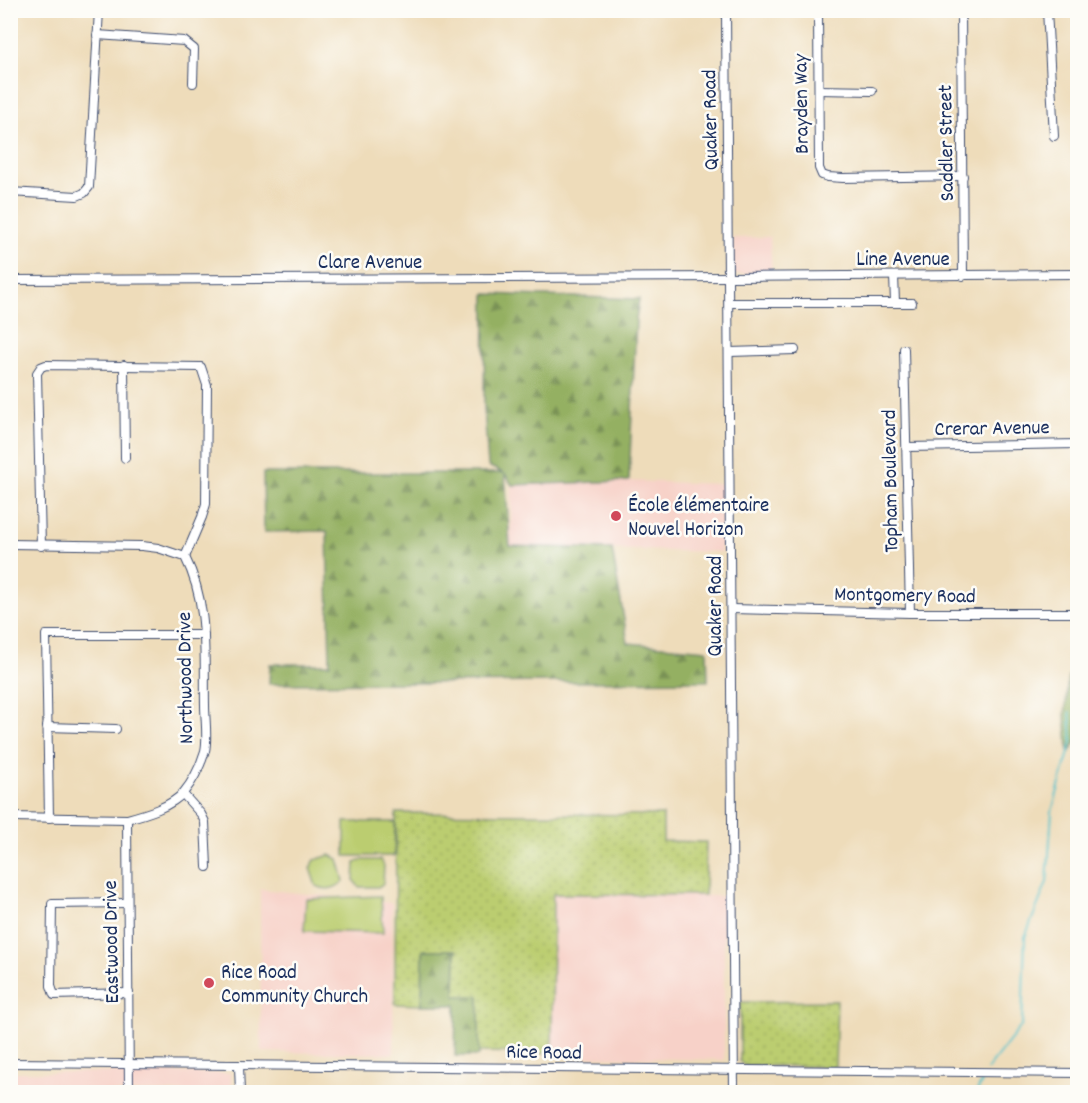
<svg xmlns="http://www.w3.org/2000/svg" width="1088" height="1103" font-family="Dekko,sans-serif">
	<defs>
		<pattern id="grass-dots" width="8" height="8" patternUnits="userSpaceOnUse" patternTransform="scale(1.5)"><rect width="8" height="8" fill="#bbcd70"/><path d="M2 2h.1M6 6h.1" fill="none" stroke="#a0b063" stroke-width="1.8" stroke-linecap="round"/></pattern>
		<pattern id="forest-firs" width="22" height="20" patternUnits="userSpaceOnUse" patternTransform="scale(1.5)"><rect width="22" height="20" fill="#94b062"/><path d="M5 1l3.5 6h-7zM16 11l3.5 6h-7z" fill="#789054"/></pattern>
	</defs>
	<rect width="100%" height="100%" fill="#fdfcf7"/>
	<filter id="ink" filterUnits="userSpaceOnUse"><feTurbulence type="fractalNoise" baseFrequency=".0167" numOctaves="2"/><feDisplacementMap in="SourceGraphic" scale="12" xChannelSelector="R" yChannelSelector="G"/><feConvolveMatrix kernelMatrix="1 2 1 2 8 2 1 2 1" color-interpolation-filters="sRGB"/></filter>
	<filter id="wash" filterUnits="userSpaceOnUse"><feTurbulence type="fractalNoise" baseFrequency=".008" numOctaves="4" result="noise"/><feDisplacementMap in="SourceGraphic" scale="24" xChannelSelector="R" yChannelSelector="G"/><feGaussianBlur stdDeviation="1.35" result="paint"/><feColorMatrix in="noise" values="0 0 0 0 0 0 0 0 0 0 0 0 0 0 0 0 0 1.4 0 .05"/><feComposite in="paint" operator="in"/></filter>
	<g filter="url(#wash)">
		<rect width="100%" height="100%" fill="#eedcba"/>
		<g fill="#f7d1c8">
			<path d="M770 237 772 274H734L733 238Z"/>
			<path d="M579 481H629L722 484 721 552 510 547 512 485Z"/>
			<path d="M260 889 392 903 394 1054 261 1052Z"/>
			<path d="M553 894 724 896V1060L554 1056 552 1053Z"/>
			<path d="M11 1072 231 1073 232 1092H11Z"/>
		</g>
		<g fill="url(#grass-dots)" stroke="#6b7e67" stroke-width="1.5">
			<path d="M396 813 663 815V841L706 842 705 895 553 894 552 1053 479 1052V997L455 996 456 951 423 950 422 1005 395 1004Z"/>
			<path d="M837 1001 835 1067 743 1065 740 1061V1002Z"/>
		</g>
		<g fill="url(#forest-firs)" stroke="#587060" stroke-width="1.5">
			<path d="M485 294 639 299 636 320 629 481 512 485 505 474 510 546 612 549 628 643 707 650 708 681 269 684 270 664H330L327 531 264 532 263 473H503L488 466 484 408Z"/>
			<path d="M1068 676H1078L1077 741 1069 753 1065 717Z"/>
			<path d="M423 950H456L455 996H479V1056H455L456 1005H422Z"/>
		</g>
		<g fill="#bbcd70" stroke="#6b7e67" stroke-width="1.5">
			<path d="M345 822H395L394 856H345Z"/>
			<path d="M330 855 338 859 344 881C336 889 327 891 316 886L310 868 315 860Z"/>
			<path d="M359 860H381L384 866 383 884 378 887H359L354 881 355 863Z"/>
			<path d="M381 896 383 933 304 931 306 899Z"/>
		</g>
		<g fill="none" stroke-linecap="round" stroke-linejoin="round">
			<g stroke="#53c1ca" stroke-width="2">
				<path d="M987 1070 1022 1025 1025 937 1047 882 1052 811 1072 742 1070 712"/>
				<path d="M977 1092 982 1081"/>
			</g>
		</g>
	</g>
	<g filter="url(#ink)">
		<g fill="none" stroke-linecap="round" stroke-linejoin="round">
			<g stroke="#3b496c" stroke-width="10">
				<g id="minor">
					<path d="M726 10 734 1092"/>
					<path d="M818 10 819 168 822 175 828 177 843 178 963 176"/>
					<path d="M961 10 963 276"/>
					<path d="M1047 10 1054 136"/>
					<path d="M97 35 184 41 194 49 193 83"/>
					<path d="M819 90 872 91"/>
					<path d="M10 192 77 196 84 193 89 187 99 10"/>
					<path d="M894 276 895 302"/>
					<path d="M10 280 729 277 1078 274"/>
					<path d="M729 303H912"/>
					<path d="M904 349 910 613"/>
					<path d="M730 352 795 350"/>
					<path d="M124 365 125 458"/>
					<path d="M907 447 1078 444"/>
					<path d="M10 544 142 546 158 548 185 557C209 604 204 654 205 705 205 719 208 738 205 751 201 764 193 781 184 792 171 807 146 814 127 819L10 817"/>
					<path d="M41 546 37 373 41 367 46 365 201 367 207 385 206 504 202 517 185 557"/>
					<path d="M732 609 910 613H1078"/>
					<path d="M47 727 116 729"/>
					<path d="M183 794 201 814 205 822 207 867"/>
					<path d="M49 818 46 635H204"/>
					<path d="M127 819 129 1092"/>
					<path d="M127 903 52 904 51 986 54 995 129 993"/>
					<path d="M10 1063 1078 1073"/>
					<path d="M239 1066 240 1092"/>
				</g>
			</g>
			<use href="#minor" stroke="#fff" stroke-width="8"/>
		</g>
	</g>
	<g fill="#d1495b" stroke="#fdfcf7" stroke-width="2">
		<circle cx="616" cy="516" r="6"/>
		<circle cx="209" cy="983" r="6"/>
	</g>
	<g text-anchor="middle" stroke-width="5" stroke-linejoin="round" paint-order="stroke">
		<g font-size="21" fill="#1b2f5e" stroke="#fdfcf7">
			<text transform="translate(800 104) rotate(-91)" y="7">Brayden Way</text>
			<text transform="translate(709 120) rotate(-91)" y="7">Quaker Road</text>
			<text transform="translate(945 143) rotate(-91)" y="7">Saddler Street</text>
			<text x="903" y="265">Line Avenue</text>
			<text x="370" y="268">Clare Avenue</text>
			<text transform="translate(992 427) rotate(-1)" y="7">Crerar Avenue</text>
			<text transform="translate(889 481) rotate(-91)" y="7">Topham Boulevard</text>
			<text transform="translate(905 594) rotate(1)" y="7">Montgomery Road</text>
			<text transform="translate(714 606) rotate(-90)" y="7">Quaker Road</text>
			<text transform="translate(184 678) rotate(-91)" y="7">Northwood Drive</text>
			<text transform="translate(110 942) rotate(-91)" y="7">Eastwood Drive</text>
			<text transform="translate(544 1051) rotate(1)" y="7">Rice Road</text>
		</g>
		<g font-size="21" fill="#1b2f5e" stroke="#fdfcf7" text-anchor="start">
			<text x="628" y="511">École élémentaire<tspan x="628" dy="24">Nouvel Horizon</tspan></text>
			<text x="221" y="978">Rice Road<tspan x="221" dy="24">Community Church</tspan></text>
		</g>
	</g>
	<rect width="1088" height="1103" fill="none" stroke="#fdfcf7" stroke-width="36"/>
</svg>
